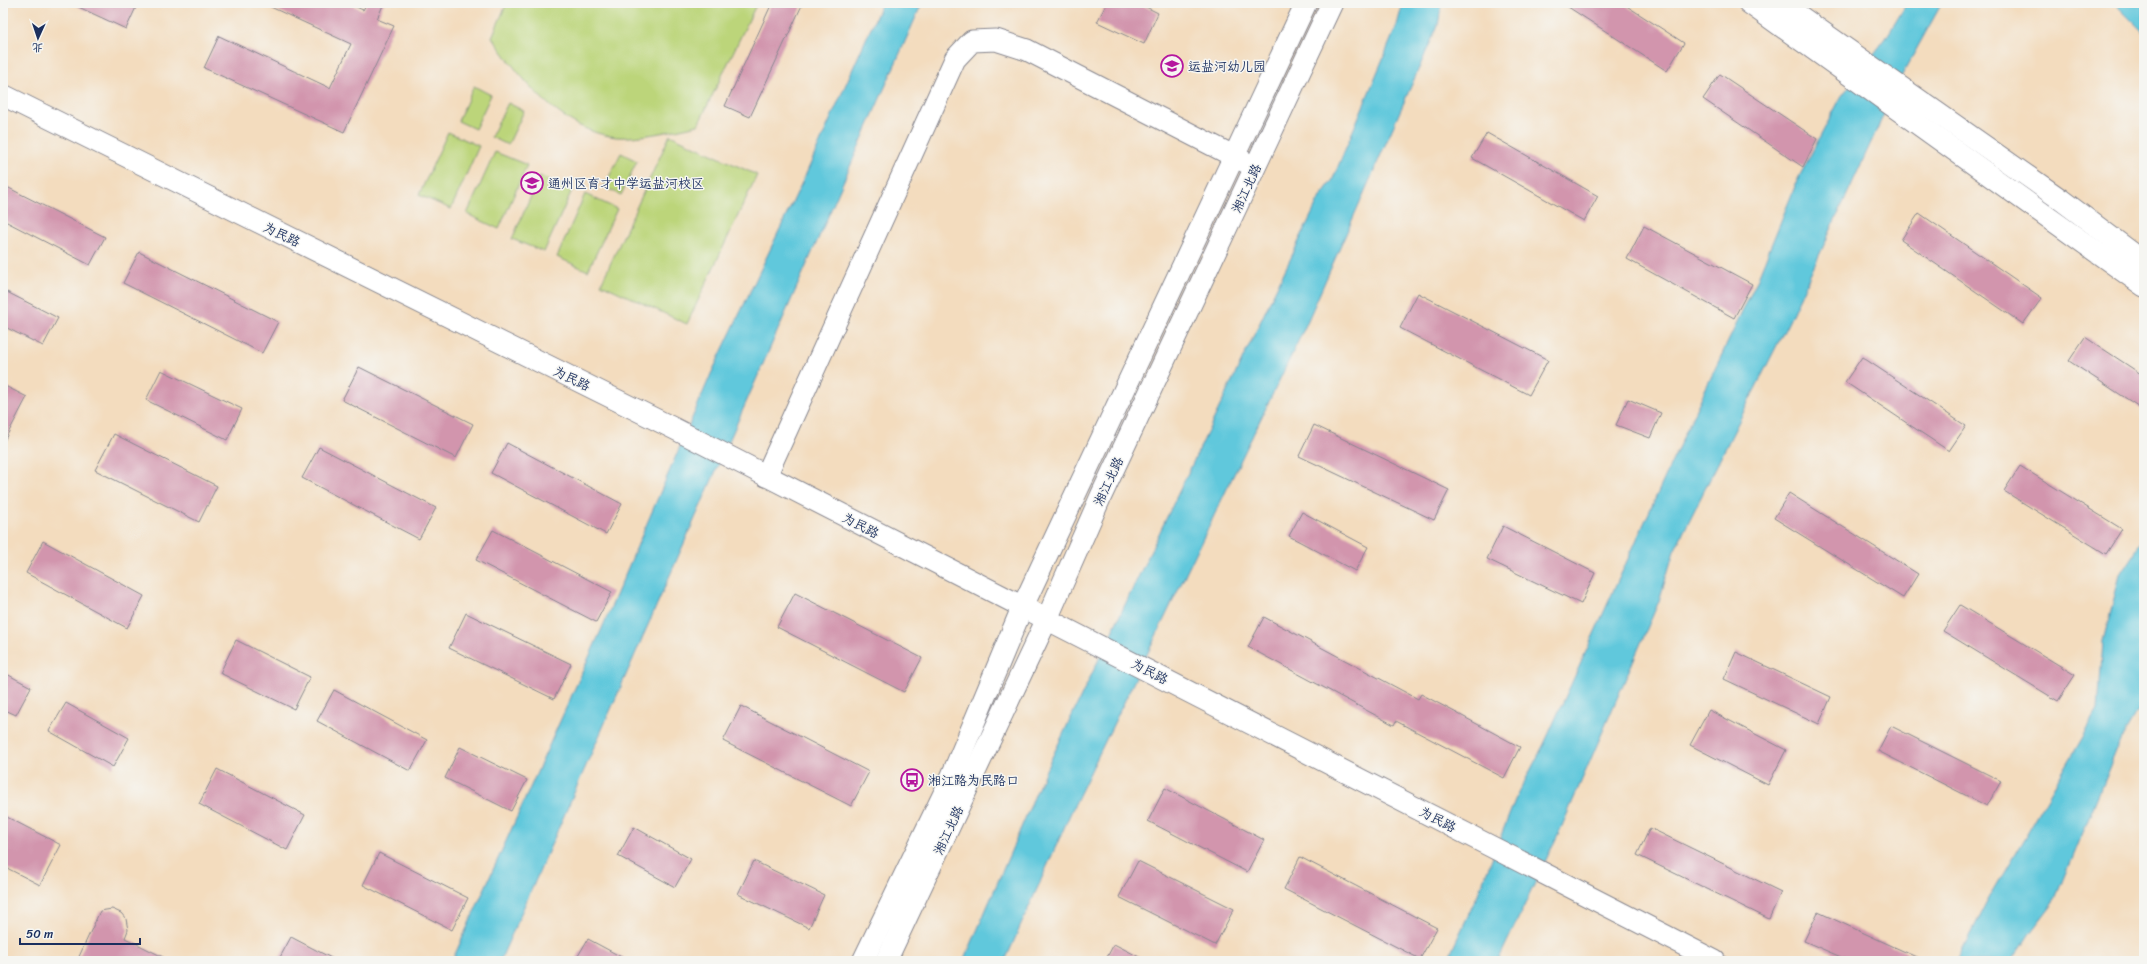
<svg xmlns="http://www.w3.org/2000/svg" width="2147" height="964" font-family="Sriracha,'LXGW WenKai TC',sans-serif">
	<rect width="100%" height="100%" fill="#f6f6f2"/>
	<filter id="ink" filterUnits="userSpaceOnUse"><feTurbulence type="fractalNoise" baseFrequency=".025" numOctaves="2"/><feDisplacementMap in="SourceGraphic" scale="8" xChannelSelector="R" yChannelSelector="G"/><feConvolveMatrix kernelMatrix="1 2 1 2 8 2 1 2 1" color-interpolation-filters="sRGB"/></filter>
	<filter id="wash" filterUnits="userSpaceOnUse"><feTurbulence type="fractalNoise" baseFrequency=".012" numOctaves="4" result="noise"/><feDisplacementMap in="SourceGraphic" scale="16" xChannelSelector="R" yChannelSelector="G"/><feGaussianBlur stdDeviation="0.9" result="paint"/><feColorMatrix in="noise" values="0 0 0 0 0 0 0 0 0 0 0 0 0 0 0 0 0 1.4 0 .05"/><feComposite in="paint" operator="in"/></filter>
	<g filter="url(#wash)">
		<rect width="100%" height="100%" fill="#f3dcbe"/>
		<g fill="#bcd57a" stroke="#6c826c">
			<path d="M507 3H757L698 125C675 130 639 139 616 137 561 131 521 79 492 37Z"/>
			<path d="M474 86 491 95 475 129 458 121Z"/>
			<path d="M508 103 524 111 508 145 491 137Z"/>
			<path d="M448 132 479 146 451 209 419 195Z"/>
			<path d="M670 135 757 175 687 324 601 284Z"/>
			<path d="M495 152 527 165 499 229 467 214Z"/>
			<path d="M621 153 637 161 621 195 604 187Z"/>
			<path d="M540 176 572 190 544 252 512 239Z"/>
			<path d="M585 194 617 209 588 271 557 257Z"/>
		</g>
		<g fill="#60c8dc" stroke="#3e7c9d">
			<path d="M882 3H922L500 961H452L603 626 711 374 806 174Z"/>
			<path d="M1403 3H1442L1438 25 1305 327 1072 810 1005 961H964L1044 774 1320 197 1332 181 1397 25Z"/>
			<path d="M1907 3H1942L1901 77 1789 321 1674 551 1659 601 1562 826 1498 961H1447L1478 894 1515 800 1544 744 1695 411 1755 285 1798 179 1841 97 1886 38Z"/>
			<path d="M2114 3H2144V33Z"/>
			<path d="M2144 538V684L2142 703 2120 741 2056 899 2030 933 2012 961H1957L1987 902 2098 711 2103 641 2120 575Z"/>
		</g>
		<g id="blocks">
			<g fill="#d295ad">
				<path d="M70 3H138L126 29Z"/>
				<path d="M262 3H347L363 10 367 3H384L377 19 394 26 344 132 204 68 219 36 330 88 351 44Z"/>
				<path d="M772 3H803L750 117 725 106Z"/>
				<path d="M1107 3H1138L1158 13 1144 44 1097 22Z"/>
				<path d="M1562 3H1622L1684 43 1667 71Z"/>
				<path d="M1720 74 1817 139 1803 167 1703 99Z"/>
				<path d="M1487 133 1598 196 1584 221 1472 158Z"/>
				<path d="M3 185 105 237 90 265 3 220Z"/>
				<path d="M1919 213 2042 298 2023 324 1901 240Z"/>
				<path d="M1644 226 1752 284 1734 318 1627 259Z"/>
				<path d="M139 252 278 322 262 353 123 283Z"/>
				<path d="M3 290 58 318 43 346 3 326Z"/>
				<path d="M1418 293 1548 360 1529 395 1400 328Z"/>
				<path d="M2085 337 2144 376V410L2069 361Z"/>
				<path d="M1862 357 1966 426 1949 451 1845 382Z"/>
				<path d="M359 367 473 424 456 458 342 400Z"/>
				<path d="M161 370 242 409 227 440 146 400Z"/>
				<path d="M3 385 27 397 3 443Z"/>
				<path d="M1628 399 1661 413 1650 438 1616 425Z"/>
				<path d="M1314 425 1449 490 1434 520 1299 456Z"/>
				<path d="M114 434 217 486 199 522 95 470Z"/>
				<path d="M507 443 622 504 606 534 491 473Z"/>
				<path d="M319 447 436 508 419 539 302 478Z"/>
				<path d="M2020 466 2122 529 2106 554 2004 491Z"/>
				<path d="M1789 493 1918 574 1903 598 1774 518Z"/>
				<path d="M1302 512 1368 547 1355 571 1289 536Z"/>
				<path d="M1503 526 1595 573 1581 604 1487 559Z"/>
				<path d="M493 530 612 592 596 622 476 560Z"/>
				<path d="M43 541 144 596 127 628 26 573Z"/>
				<path d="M795 593 922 658 904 692 777 627Z"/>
				<path d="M1960 605 2075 675 2058 701 1943 631Z"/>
				<path d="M466 613 571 664 554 699 449 648Z"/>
				<path d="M1264 617 1418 699 1421 694 1520 747 1504 778 1396 721 1394 725 1248 647Z"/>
				<path d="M236 640 310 677 294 709 220 673Z"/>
				<path d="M1736 652 1831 697 1819 724 1724 679Z"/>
				<path d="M3 672 31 687 16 715 3 709Z"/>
				<path d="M334 690 427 740 410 771 317 721Z"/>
				<path d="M66 703 129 738 113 767 49 731Z"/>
				<path d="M741 706 869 772 851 806 723 741Z"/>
				<path d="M1709 710 1786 750 1768 785 1690 745Z"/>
				<path d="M1891 726 2001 781 1987 806 1878 751Z"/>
				<path d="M460 747 527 780 511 811 445 778Z"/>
				<path d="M217 769 305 815 287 850 199 804Z"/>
				<path d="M1165 788 1264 840 1247 872 1148 821Z"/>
				<path d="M3 815 61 845 40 885 3 866Z"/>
				<path d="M634 827 691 859 675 887 618 856Z"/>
				<path d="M1650 828 1781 892 1769 919 1637 855Z"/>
				<path d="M379 853 468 898 452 930 363 885Z"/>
				<path d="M1300 857 1437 928 1420 959 1284 889Z"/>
				<path d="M754 861 824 895 809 928 738 894Z"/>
				<path d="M1138 861 1234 909 1215 945 1119 897Z"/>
				<path d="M112 909 121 913 126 919 128 930 125 938 171 961H77L100 911Z"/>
				<path d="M1818 912 1925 961H1850L1804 941Z"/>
				<path d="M291 937 337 961H278Z"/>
				<path d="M588 939 629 961H575Z"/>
				<path d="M1114 944 1147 961H1105Z"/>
			</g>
		</g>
	</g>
	<g filter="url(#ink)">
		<use href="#blocks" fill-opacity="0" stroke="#87868e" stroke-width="1"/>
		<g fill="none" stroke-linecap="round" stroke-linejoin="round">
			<g stroke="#87868e" stroke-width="23">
				<g id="tertiary">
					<path d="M1749 3 2144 286"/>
					<path d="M1781 3 2060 199 2144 262"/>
					<path d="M3 95 675 429 1715 961"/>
					<path d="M766 476 955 59 972 41 996 40 1027 50 1247 163"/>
					<path d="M863 961 948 785 1022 608 1306 3"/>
					<path d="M886 961 1047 619 1101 496 1332 3"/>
				</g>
			</g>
			<use href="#tertiary" stroke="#fff" stroke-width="21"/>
		</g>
	</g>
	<defs>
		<g id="school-ring" transform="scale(1.15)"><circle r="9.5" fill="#f6f6f2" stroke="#b5179e" stroke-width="1.5"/><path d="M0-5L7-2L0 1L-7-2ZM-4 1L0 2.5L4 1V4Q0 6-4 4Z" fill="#b5179e"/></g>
		<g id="bus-ring" transform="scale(1.15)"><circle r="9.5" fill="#f6f6f2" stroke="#b5179e" stroke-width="1.5"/><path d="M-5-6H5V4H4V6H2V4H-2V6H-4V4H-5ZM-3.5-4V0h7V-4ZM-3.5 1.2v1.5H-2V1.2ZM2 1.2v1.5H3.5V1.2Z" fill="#b5179e"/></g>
	</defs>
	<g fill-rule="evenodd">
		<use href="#school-ring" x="1172" y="66"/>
		<use href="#school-ring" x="532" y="183"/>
		<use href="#bus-ring" x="912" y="780"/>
	</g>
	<g text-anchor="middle" stroke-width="3" stroke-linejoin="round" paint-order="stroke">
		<g font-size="13" fill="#1b2f5e" stroke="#f6f6f2" text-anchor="start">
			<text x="1188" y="71">运盐河幼儿园</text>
			<text x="548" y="188">通州区育才中学运盐河校区</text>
			<text x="928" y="785">湘江路为民路口</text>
		</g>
		<g font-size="13" fill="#1b2f5e" stroke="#f6f6f2">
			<text transform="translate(1246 188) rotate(-65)" y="5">湘江北路</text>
			<text transform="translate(282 234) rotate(26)" y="5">为民路</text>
			<text transform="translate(572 378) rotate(26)" y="5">为民路</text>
			<text transform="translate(1108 481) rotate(-65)" y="5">湘江北路</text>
			<text transform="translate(861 525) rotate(27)" y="5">为民路</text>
			<text transform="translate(1150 671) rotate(27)" y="5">为民路</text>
			<text transform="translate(1438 819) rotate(27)" y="5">为民路</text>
			<text transform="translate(948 830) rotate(-65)" y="5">湘江北路</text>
		</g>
	</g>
	<rect width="2147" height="964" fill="none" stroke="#f6f6f2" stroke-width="16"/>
	<g transform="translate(38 38) rotate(183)" stroke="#f6f6f2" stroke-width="3" paint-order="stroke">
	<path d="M0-3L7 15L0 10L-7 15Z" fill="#1b2f5e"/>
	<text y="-6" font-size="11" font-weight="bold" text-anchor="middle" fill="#1b2f5e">北</text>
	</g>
	<path d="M20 938v6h120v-6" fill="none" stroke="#1b2f5e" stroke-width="2"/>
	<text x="26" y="938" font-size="12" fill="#1b2f5e" stroke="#f6f6f2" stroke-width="3" paint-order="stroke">50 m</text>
</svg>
